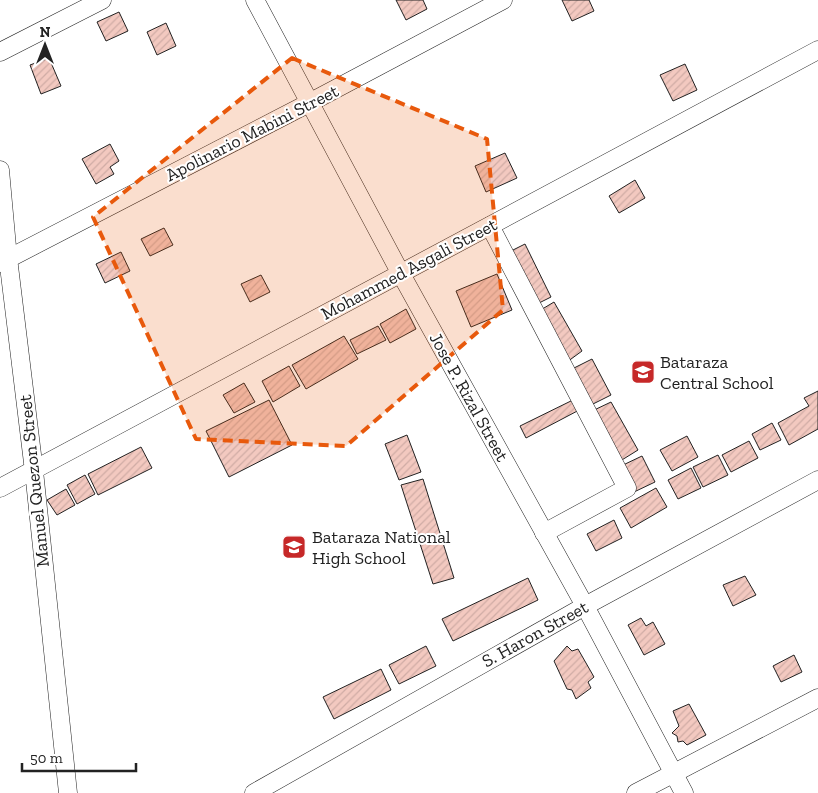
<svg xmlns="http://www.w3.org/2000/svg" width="818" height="793" font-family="'Zilla Slab',serif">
	<defs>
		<pattern id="building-hatch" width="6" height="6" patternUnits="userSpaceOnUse" patternTransform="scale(1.25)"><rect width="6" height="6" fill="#f3c9c0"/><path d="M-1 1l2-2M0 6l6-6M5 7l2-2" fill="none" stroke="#d0aca5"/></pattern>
	</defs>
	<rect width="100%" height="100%" fill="#fff"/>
	<g fill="url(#building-hatch)" stroke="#222">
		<path d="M396 0H423L427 9 406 20Z"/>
		<path d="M562 0H589L594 11 572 21Z"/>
		<path d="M119 12 128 31 106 41 97 22Z"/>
		<path d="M166 23 176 46 157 55 147 32Z"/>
		<path d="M49 58 61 86 41 94 30 65Z"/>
		<path d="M685 64 697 90 673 101 660 75Z"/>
		<path d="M110 144 119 161 110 167 114 174 96 184 82 159Z"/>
		<path d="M505 153 517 178 486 192 475 166Z"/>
		<path d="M635 180 645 198 619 213 609 196Z"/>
		<path d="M164 228 173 245 150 256 141 239Z"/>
		<path d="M525 244 551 297 535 305 509 252Z"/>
		<path d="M121 252 130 271 105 283 96 264Z"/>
		<path d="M497 274 512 310 471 327 456 291Z"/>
		<path d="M261 275 270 292 250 302 241 284Z"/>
		<path d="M554 302 582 351 567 362 539 311Z"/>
		<path d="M406 309 416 329 390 343 380 324Z"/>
		<path d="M378 326 386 340 357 354 350 340Z"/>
		<path d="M344 336 358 359 306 389 292 365Z"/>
		<path d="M592 359 611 395 587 407 568 371Z"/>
		<path d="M289 366 300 386 273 402 262 381Z"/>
		<path d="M244 383 255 402 234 413 223 395Z"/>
		<path d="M818 391V429L789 445 778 423 809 406 804 398Z"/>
		<path d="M577 398 583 408 526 438 520 426Z"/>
		<path d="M269 400 292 445 229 477 206 431Z"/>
		<path d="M611 402 638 450 617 463 590 412Z"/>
		<path d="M772 423 781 440 760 450 752 434Z"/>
		<path d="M407 435 421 472 399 480 385 444Z"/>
		<path d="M687 436 698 457 672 471 660 450Z"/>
		<path d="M749 441 758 458 731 472 722 455Z"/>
		<path d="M141 447 152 468 98 495 88 474Z"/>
		<path d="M718 455 728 475 703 487 693 467Z"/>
		<path d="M642 456 655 482 634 492 621 466Z"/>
		<path d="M691 468 701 488 678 499 668 480Z"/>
		<path d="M85 475 95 494 77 504 67 485Z"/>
		<path d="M423 479 454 578 433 584 401 485Z"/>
		<path d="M656 488 667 507 631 528 620 508Z"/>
		<path d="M66 489 75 505 57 515 47 500Z"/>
		<path d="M614 520 622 538 596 551 587 534Z"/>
		<path d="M745 576 756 595 733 606 723 585Z"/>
		<path d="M528 578 538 600 453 641 442 619Z"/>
		<path d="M641 618 646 626 653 622 665 644 644 655 628 625Z"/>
		<path d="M426 646 436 666 399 684 389 665Z"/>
		<path d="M567 646 572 651 578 649 594 677 588 682 591 688 576 699 572 690 567 689 554 661Z"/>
		<path d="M794 655 802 672 781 682 773 666Z"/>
		<path d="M381 669 391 690 334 719 323 697Z"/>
		<path d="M689 704 706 735 687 745 683 741 678 742 677 736 672 733 679 726 673 711Z"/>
	</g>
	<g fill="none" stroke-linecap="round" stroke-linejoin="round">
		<g stroke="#222" stroke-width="19">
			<g id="minor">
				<path d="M255 0 401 274 585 606 684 793"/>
				<path d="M0 52 102 0"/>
				<path d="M0 170 8 258 34 471 68 793"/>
				<path d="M490 226 627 488 544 533"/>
				<path d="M0 263 309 103 503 0"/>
				<path d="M0 488 818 50"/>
				<path d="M254 793 585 606 818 480"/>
				<path d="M636 793 818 698"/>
			</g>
		</g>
		<use href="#minor" stroke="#fff" stroke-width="18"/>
	</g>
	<path fill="#e8590c" fill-opacity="0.2" stroke="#e8590c" stroke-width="4" stroke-dasharray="10 6" stroke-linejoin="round" d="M292 58 487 139 503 310 346 446 196 439 93 217Z"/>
	<defs>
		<g id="school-square" transform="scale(1.25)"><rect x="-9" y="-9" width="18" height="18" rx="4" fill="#c62828" stroke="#fff"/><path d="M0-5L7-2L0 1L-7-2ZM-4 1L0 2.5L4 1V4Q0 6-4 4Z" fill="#fff"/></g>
	</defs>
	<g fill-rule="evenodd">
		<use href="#school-square" x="643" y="372"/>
		<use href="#school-square" x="294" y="547"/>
	</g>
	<g text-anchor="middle" stroke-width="4" stroke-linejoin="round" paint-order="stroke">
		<g font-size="18" fill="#222" stroke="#fff">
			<text transform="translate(252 133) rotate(-27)" y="6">Apolinario Mabini Street</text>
			<text transform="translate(409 269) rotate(-28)" y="6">Mohammed Asgali Street</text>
			<text transform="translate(469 397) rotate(61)" y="6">Jose P. Rizal Street</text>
			<text transform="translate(34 481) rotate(-96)" y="6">Manuel Quezon Street</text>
			<text transform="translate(535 634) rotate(-29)" y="6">S. Haron Street</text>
		</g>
		<g font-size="18" fill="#222" stroke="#fff" text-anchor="start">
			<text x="660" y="368">Bataraza<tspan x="660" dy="21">Central School</tspan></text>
			<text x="312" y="543">Bataraza National<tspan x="312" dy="21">High School</tspan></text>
		</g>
	</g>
	<g transform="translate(45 45)" stroke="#ffffff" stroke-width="4" paint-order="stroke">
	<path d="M0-4L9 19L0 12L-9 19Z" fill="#222222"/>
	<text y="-8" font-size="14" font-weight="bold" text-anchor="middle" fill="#222222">N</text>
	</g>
	<path d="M22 763v8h114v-8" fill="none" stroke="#222222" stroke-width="2.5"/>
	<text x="30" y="763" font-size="15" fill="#222222" stroke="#ffffff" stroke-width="4" paint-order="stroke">50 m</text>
</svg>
